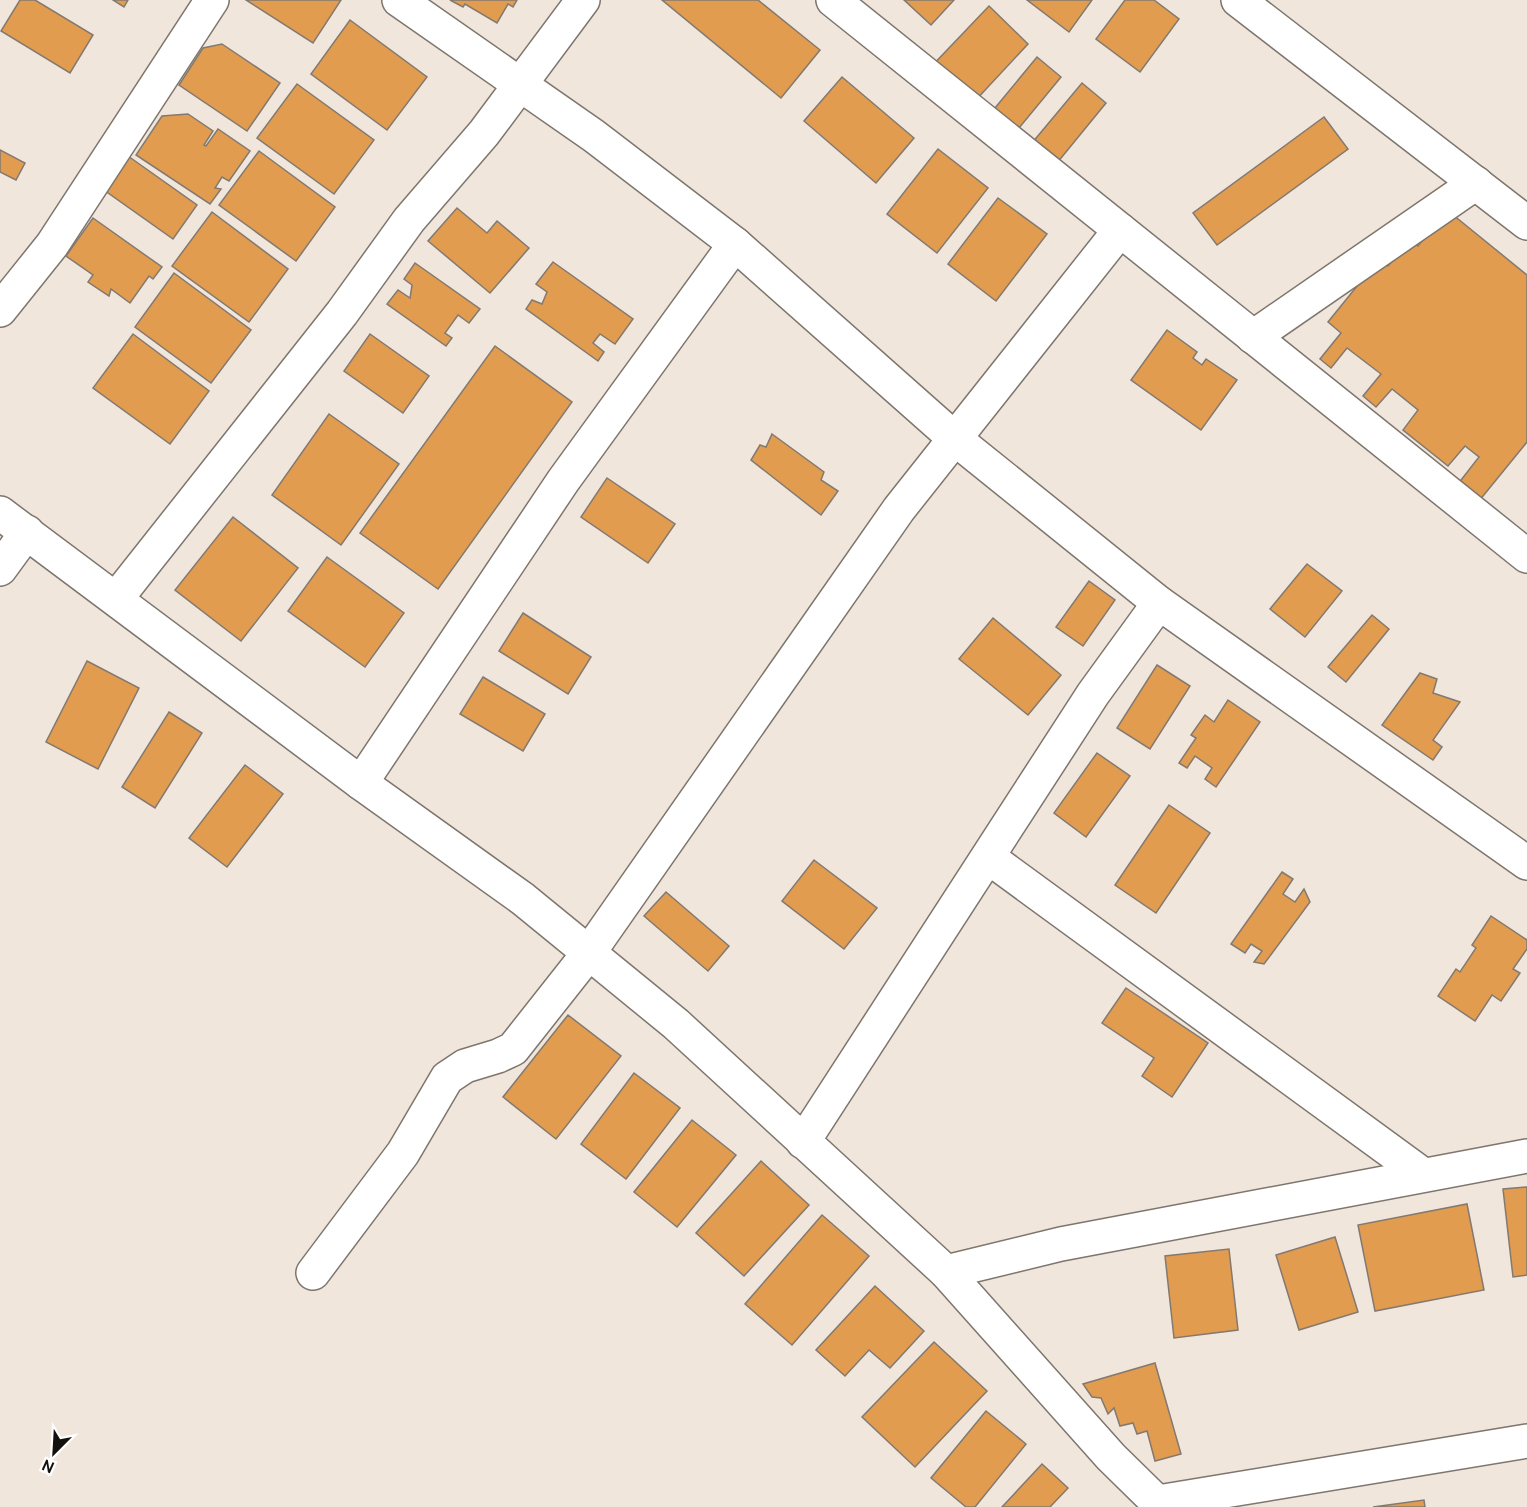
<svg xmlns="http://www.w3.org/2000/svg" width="1527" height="1507" font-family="Cabin,sans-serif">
	<rect width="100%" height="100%" fill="#f0e6dc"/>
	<g fill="#e19c4f" stroke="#837970" stroke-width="1.5">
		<path d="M20 0H35L93 35 70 73 1 31Z"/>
		<path d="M113 0H128L124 7Z"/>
		<path d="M246 0H341L313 43Z"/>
		<path d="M450 0H517L513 7 508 4 497 23 465 4 463 7Z"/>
		<path d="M662 0H758L820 50 781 98Z"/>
		<path d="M904 0H954L931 25Z"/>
		<path d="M1027 0H1092L1069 32Z"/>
		<path d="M1125 0H1154L1179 19 1140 72 1096 39Z"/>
		<path d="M989 6 1028 44 974 102 929 69Z"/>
		<path d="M350 20 427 77 387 130 311 74Z"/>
		<path d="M222 44 280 83 247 131 179 85 203 48Z"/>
		<path d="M1037 57 1061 77 1019 128 995 108Z"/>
		<path d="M842 77 914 138 876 183 804 121Z"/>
		<path d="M1082 83 1106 103 1057 163 1032 143Z"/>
		<path d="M297 84 374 140 334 194 257 138Z"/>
		<path d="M188 114 213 131 204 145 206 146 218 129 250 151 229 181 222 177 215 188 221 189 210 204 136 155 162 116Z"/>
		<path d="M1324 117 1348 149 1217 245 1193 213Z"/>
		<path d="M938 149 988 188 937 253 887 214Z"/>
		<path d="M0 150 25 163 16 180 0 172Z"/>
		<path d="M259 151 335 207 296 261 219 205Z"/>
		<path d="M128 156 197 205 173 239 104 190Z"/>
		<path d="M998 198 1047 234 996 301 948 264Z"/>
		<path d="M457 208 487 233 497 221 529 248 490 293 428 241Z"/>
		<path d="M1447 210 1527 275V442L1479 501 1458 484 1479 457 1465 446 1448 466 1403 430 1418 410 1392 389 1376 407 1363 396 1381 374 1347 348 1331 368 1320 359 1341 333 1328 322 1379 259 1388 266 1410 239 1418 246Z"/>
		<path d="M212 212 288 269 249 322 172 266Z"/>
		<path d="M93 218 162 267 153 279 149 276 130 303 111 289 109 296 88 282 93 275 66 256Z"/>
		<path d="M553 262 633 319 615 344 600 334 593 343 604 352 598 361 526 309 532 300 542 304 547 292 536 284Z"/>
		<path d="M415 263 480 309 469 323 458 315 445 333 452 338 446 346 387 304 398 290 410 298 412 285 404 279Z"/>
		<path d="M174 273 251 330 211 383 135 327Z"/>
		<path d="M1167 330 1197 352 1193 358 1202 365 1206 359 1237 380 1201 430 1131 380Z"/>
		<path d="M133 334 209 391 170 444 93 388Z"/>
		<path d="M370 334 429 376 403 413 344 371Z"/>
		<path d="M495 346 572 402 438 589 360 533Z"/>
		<path d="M329 414 399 464 341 545 272 495Z"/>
		<path d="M772 434 824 472 821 480 838 491 821 515 751 460 760 445 766 447Z"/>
		<path d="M607 478 675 524 648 563 581 517Z"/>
		<path d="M233 517 298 568 241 641 175 590Z"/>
		<path d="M327 557 404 613 365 667 288 611Z"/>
		<path d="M1307 564 1342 591 1305 637 1270 609Z"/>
		<path d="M1089 581 1115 600 1083 646 1056 627Z"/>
		<path d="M523 613 591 657 568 694 499 651Z"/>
		<path d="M1372 615 1389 629 1346 682 1328 667Z"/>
		<path d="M993 618 1061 675 1028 715 959 659Z"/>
		<path d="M87 661 139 688 98 769 46 742Z"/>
		<path d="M1157 665 1190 686 1150 749 1117 728Z"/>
		<path d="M1420 673 1437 679 1433 693 1460 702 1433 740 1442 747 1433 760 1382 725Z"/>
		<path d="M483 677 545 714 523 751 460 714Z"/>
		<path d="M1228 700 1260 722 1216 787 1205 779 1212 768 1195 756 1187 768 1179 763 1196 738 1191 735 1205 715 1214 722Z"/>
		<path d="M169 712 202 733 155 808 122 787Z"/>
		<path d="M1097 753 1130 776 1086 837 1054 813Z"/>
		<path d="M245 765 283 794 227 867 189 838Z"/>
		<path d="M1169 805 1210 833 1156 913 1115 885Z"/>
		<path d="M814 860 877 908 844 949 782 901Z"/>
		<path d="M1282 872 1293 879 1283 894 1295 902 1304 889 1310 902 1264 964 1254 962 1262 951 1251 944 1245 953 1231 944Z"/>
		<path d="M666 892 729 946 708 971 644 916Z"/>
		<path d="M1491 916 1527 940V949L1513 969 1520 973 1501 1001 1492 995 1475 1021 1438 996 1456 969 1460 972 1476 948 1472 945Z"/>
		<path d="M1126 988 1208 1043 1172 1097 1142 1076 1154 1058 1102 1023Z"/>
		<path d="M568 1015 621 1056 556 1139 503 1097Z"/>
		<path d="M634 1073 680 1108 626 1179 581 1144Z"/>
		<path d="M692 1120 736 1155 677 1227 634 1192Z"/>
		<path d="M761 1161 809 1205 744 1276 696 1233Z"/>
		<path d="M1527 1187V1275L1513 1277 1503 1189Z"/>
		<path d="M1467 1204 1484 1290 1375 1311 1358 1225Z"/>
		<path d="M822 1215 869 1256 792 1345 745 1304Z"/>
		<path d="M1335 1237 1358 1312 1299 1330 1276 1255Z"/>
		<path d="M1229 1249 1238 1330 1174 1338 1165 1256Z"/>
		<path d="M875 1286 924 1331 890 1368 869 1350 845 1376 816 1350Z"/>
		<path d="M934 1342 987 1391 915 1467 862 1417Z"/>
		<path d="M1155 1363 1181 1454 1155 1461 1147 1431 1137 1434 1133 1423 1120 1426 1114 1408 1108 1414 1101 1398 1092 1397 1083 1384Z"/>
		<path d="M986 1411 1026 1444 975 1507H966L931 1478Z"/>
		<path d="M1042 1464 1068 1488 1050 1507H1002Z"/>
		<path d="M1424 1500 1425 1507H1373Z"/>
	</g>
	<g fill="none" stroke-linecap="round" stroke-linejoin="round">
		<g stroke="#7e756c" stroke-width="36">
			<g id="minor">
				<path d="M399 0 594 136 735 244 954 438 1159 603 1527 863"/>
				<path d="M833 0 1527 556"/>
				<path d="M1238 0 1527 223"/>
				<path d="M0 310 52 245 212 0"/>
				<path d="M1253 337 1476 183"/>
				<path d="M0 513 361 783 523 899 676 1024 946 1272 1111 1457 1162 1507"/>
				<path d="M0 569 27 532"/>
				<path d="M116 599 342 313 409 220 484 133 583 0"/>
				<path d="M361 783 563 481 735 244"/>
				<path d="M988 857 1422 1174"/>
				<path d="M803 1142 1093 694 1159 603"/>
				<path d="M946 1272 1061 1244 1527 1156"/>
				<path d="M313 1273 403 1153 447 1078 465 1066 498 1056 513 1049 588 954 899 509 1120 230"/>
				<path d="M1158 1502 1527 1441"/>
			</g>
		</g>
		<use href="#minor" stroke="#fff" stroke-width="33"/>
	</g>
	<g transform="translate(54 1453) rotate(204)" stroke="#ffffff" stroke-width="4.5" paint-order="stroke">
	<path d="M0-4.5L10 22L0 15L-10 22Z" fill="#14100d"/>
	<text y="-9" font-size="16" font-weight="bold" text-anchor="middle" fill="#14100d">N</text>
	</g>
</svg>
